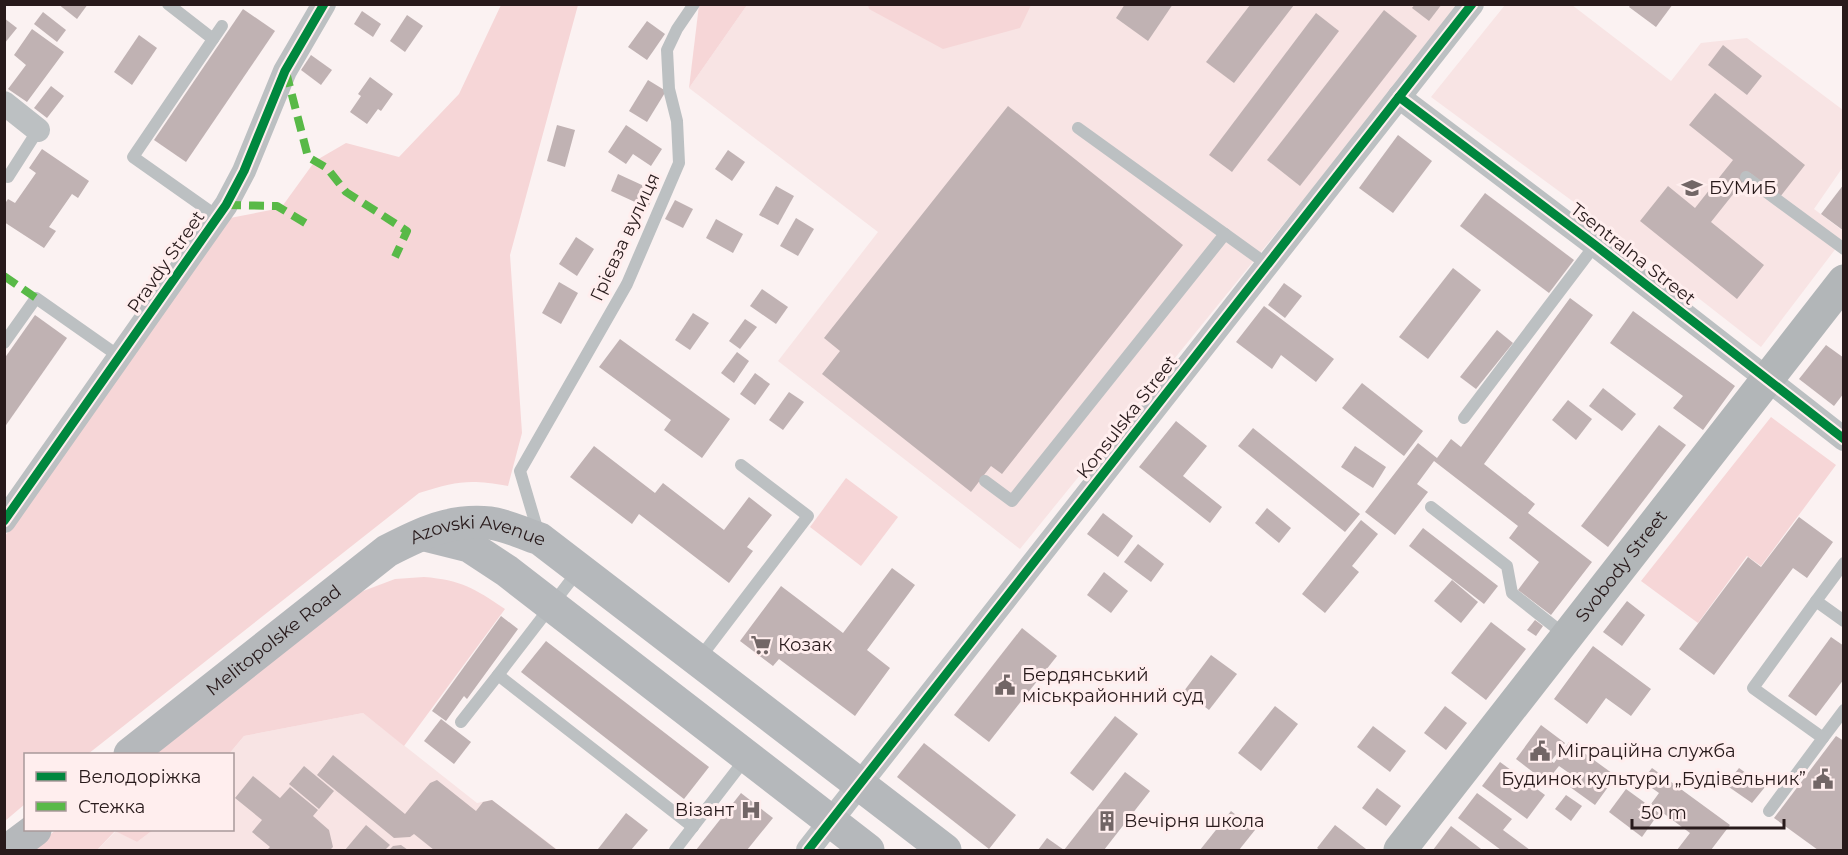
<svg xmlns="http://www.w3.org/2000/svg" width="1848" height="855" font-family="Montserrat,sans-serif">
	<rect width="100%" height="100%" fill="#fbf2f2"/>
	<g fill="#f8e4e4">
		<path d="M747 5H1458L1312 189 1020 549 778 361 878 232 689 88Z"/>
		<path d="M1505 5H1572L1671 81 1701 43 1747 38 1843 110V167L1814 209 1843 231V239L1761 347 1605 225 1431 97Z"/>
		<path d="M363 713 477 803 492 800 558 850H97L116 831 137 842 153 830H232V754H229L244 736Z"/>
	</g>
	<g fill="#f6d6d7">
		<path d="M501 5H578L510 255 522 433 508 486C469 479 457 481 419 493L88 754H26L25 804 5 821V536L230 218 281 208 315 161 346 143 399 157 459 94Z"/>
		<path d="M699 5H747L689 88Z"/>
		<path d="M868 5V4L1031 5 1020 28 943 49 869 9Z"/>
		<path d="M1771 417 1836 465 1761 566 1747 556 1698 623 1641 581Z"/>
		<path d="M846 478 898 517 861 566 810 527Z"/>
		<path d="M424 577C461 580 474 588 505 609L404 746 363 713 244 736 229 754H151L350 596 395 579Z"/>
		<path d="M56 830H153L137 842 115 831 97 850H30Z"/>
	</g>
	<g fill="#c0b2b3">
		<path d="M58 4H88L77 19Z"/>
		<path d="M1125 4H1173L1148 41 1116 18Z"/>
		<path d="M1415 4H1442L1429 21 1412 8Z"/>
		<path d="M1631 4H1673L1656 27 1629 7Z"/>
		<path d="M1250 5H1294L1234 83 1206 62Z"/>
		<path d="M243 9 275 31 186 162 154 140Z"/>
		<path d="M1384 10 1417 36 1300 186 1267 160Z"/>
		<path d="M362 11 381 24 373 37 354 24Z"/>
		<path d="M43 12 66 30 57 42 34 24Z"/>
		<path d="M1316 13 1339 31 1232 172 1209 155Z"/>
		<path d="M407 15 423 26 405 52 390 41Z"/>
		<path d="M4 18 17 28 4 44Z"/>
		<path d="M647 21 665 34 647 60 628 47Z"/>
		<path d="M32 29 64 52 27 102 8 89 26 65 14 55Z"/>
		<path d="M139 35 157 48 132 85 114 72Z"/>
		<path d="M1723 45 1762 76 1747 95 1708 65Z"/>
		<path d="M311 55 332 70 321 85 301 70Z"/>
		<path d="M370 77 393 94 381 111 378 109 367 124 350 112 361 96 358 94Z"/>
		<path d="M648 80 666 91 647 122 629 111Z"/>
		<path d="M51 86 64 96 47 118 34 108Z"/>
		<path d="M1715 93 1805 165 1780 197 1750 173 1711 222 1764 265 1737 299 1640 221 1668 186 1695 208 1733 160 1689 125Z"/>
		<path d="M1008 106 1183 245 1002 474 991 466 971 492 822 374 840 351 824 338Z"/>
		<path d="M557 125 575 130 565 167 547 161Z"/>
		<path d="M626 125 662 149 651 166 633 154 626 164 608 152Z"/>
		<path d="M1398 135 1432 161 1393 213 1359 188Z"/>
		<path d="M42 149 89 181 78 198 72 194 49 227 56 231 44 248 4 222V205L8 199 15 203 36 173 29 168Z"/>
		<path d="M728 150 745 162 732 181 715 169Z"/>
		<path d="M618 174 655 191 648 208 611 191Z"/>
		<path d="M1844 184V231L1821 214Z"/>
		<path d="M776 186 794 196 778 225 759 215Z"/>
		<path d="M1485 193 1574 260 1549 293 1460 226Z"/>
		<path d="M675 200 693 209 683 228 665 219Z"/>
		<path d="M796 218 814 229 798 256 780 246Z"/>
		<path d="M716 219 743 234 733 253 706 238Z"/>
		<path d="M576 237 594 249 577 276 559 264Z"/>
		<path d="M1453 268 1481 290 1428 359 1399 337Z"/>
		<path d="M559 282 578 293 561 324 542 313Z"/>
		<path d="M1284 283 1302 296 1285 318 1268 305Z"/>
		<path d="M762 289 788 307 776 324 750 306Z"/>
		<path d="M1570 298 1593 315 1484 464 1535 504 1528 513 1592 562 1551 615 1518 590 1539 562 1509 538 1518 526 1434 461 1417 484 1428 492 1395 535 1365 512 1418 443 1437 458 1451 439 1461 447Z"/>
		<path d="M1264 306 1334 359 1316 382 1281 355 1272 369 1236 342Z"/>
		<path d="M1633 311 1735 386 1703 430 1673 408 1683 396 1610 343Z"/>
		<path d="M693 313 709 323 690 350 675 340Z"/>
		<path d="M35 315 67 338 4 428V359Z"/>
		<path d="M745 319 757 327 740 349 729 341Z"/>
		<path d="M1497 330 1513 343 1476 389 1460 377Z"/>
		<path d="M620 339 730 419 702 458 664 430 671 420 599 367Z"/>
		<path d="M1826 345 1844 358V393L1834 406 1799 379Z"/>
		<path d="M737 352 749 361 734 383 721 373Z"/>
		<path d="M755 373 770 384 755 405 740 394Z"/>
		<path d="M1362 383 1423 431 1404 456 1342 408Z"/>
		<path d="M1603 388 1636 414 1622 431 1589 406Z"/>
		<path d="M789 392 804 402 783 430 769 420Z"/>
		<path d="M1568 400 1592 419 1576 440 1552 420Z"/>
		<path d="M1176 421 1207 446 1183 476 1222 507 1210 523 1139 467Z"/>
		<path d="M1659 425 1686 445 1608 547 1581 526Z"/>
		<path d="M1253 428 1360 514 1345 532 1238 446Z"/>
		<path d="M594 446 655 493 663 483 724 530 749 497 772 515 747 547 753 551 729 583 639 514 632 524 570 477Z"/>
		<path d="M1355 446 1386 467 1373 488 1341 467Z"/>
		<path d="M1267 508 1291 528 1279 543 1255 523Z"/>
		<path d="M1103 513 1133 536 1118 557 1087 534Z"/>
		<path d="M1799 517 1833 542 1807 578 1793 568 1714 675 1679 649 1748 557 1761 567Z"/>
		<path d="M1361 520 1378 534 1352 566 1359 572 1325 613 1302 594Z"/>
		<path d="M1423 528 1498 586 1484 604 1409 546Z"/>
		<path d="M1138 544 1164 564 1151 582 1124 562Z"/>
		<path d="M892 568 915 585 867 650 890 668 855 716 779 659 773 666 740 641 781 586 843 633Z"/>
		<path d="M1104 572 1128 591 1111 613 1087 595Z"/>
		<path d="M1452 580 1478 602 1461 623 1434 601Z"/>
		<path d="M1627 601 1645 615 1622 646 1603 632Z"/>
		<path d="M501 616 518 629 467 699 464 696 446 721 432 711Z"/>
		<path d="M1535 620 1543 626 1536 636 1527 630Z"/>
		<path d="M1491 622 1526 649 1486 700 1451 673Z"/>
		<path d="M1022 628 1057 656 989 742 954 715Z"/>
		<path d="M1831 637 1844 646V679L1816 716 1788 696Z"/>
		<path d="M546 641 709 767 684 799 521 672Z"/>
		<path d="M1593 646 1651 689 1631 716 1606 698 1587 724 1554 699Z"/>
		<path d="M1211 655 1237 674 1209 710 1184 691Z"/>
		<path d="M1275 706 1298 724 1261 771 1238 753Z"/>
		<path d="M1445 706 1467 723 1446 750 1424 733Z"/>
		<path d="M1115 716 1138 734 1093 791 1070 773Z"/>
		<path d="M441 719 471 742 454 764 424 741Z"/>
		<path d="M1541 725 1565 743 1551 761 1554 763 1569 742 1616 776 1595 805 1563 782 1569 773 1559 766 1546 782 1516 759Z"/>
		<path d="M1373 726 1406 751 1390 772 1357 747Z"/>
		<path d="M1836 736 1844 741V850H1818L1774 818Z"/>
		<path d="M924 743 1016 815 989 849 897 777Z"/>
		<path d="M333 755 405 814 430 783 437 780 476 811 483 802 492 800 557 850H434L414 834 410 837 394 838 317 775Z"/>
		<path d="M1500 762 1545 795 1527 819 1482 786Z"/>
		<path d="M304 766 334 791 319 809 289 784Z"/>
		<path d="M1652 768 1730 825 1711 850H1677L1690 833 1651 804 1659 793 1642 781Z"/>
		<path d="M1739 768 1765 787 1752 803 1726 785Z"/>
		<path d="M1125 772 1150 791 1104 850H1064Z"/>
		<path d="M253 776 280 798 290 787 318 810 313 816 329 830 333 847 330 850H267L270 847 252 832 262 820 235 798Z"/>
		<path d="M1377 788 1401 806 1386 826 1362 808Z"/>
		<path d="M1626 789 1659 813 1642 837 1609 812Z"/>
		<path d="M741 793 773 818 747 850H696Z"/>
		<path d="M1477 793 1512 819 1503 830 1530 850H1501L1458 818Z"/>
		<path d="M1566 795 1582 806 1571 821 1555 809Z"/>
		<path d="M1231 811 1255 830 1239 850H1200Z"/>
		<path d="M626 813 648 830 631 850H600L598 849Z"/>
		<path d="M366 825 390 845 385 850H345Z"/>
		<path d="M1335 825 1366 849 1365 850H1320L1317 848Z"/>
		<path d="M1451 826 1481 849 1479 850H1433Z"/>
		<path d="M1047 838 1064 850H1038Z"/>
		<path d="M401 845 408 850H389L393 846Z"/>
	</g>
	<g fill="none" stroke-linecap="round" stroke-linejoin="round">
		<g stroke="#bcc0c2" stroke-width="12">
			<path d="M168 4 213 39"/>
			<path d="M1078 128 1268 265"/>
			<path d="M8 177 38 130"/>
			<path d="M1746 177 1844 249"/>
			<path d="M218 217 133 157 222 26"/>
			<path d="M4 343 36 298 120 357"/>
			<path d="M1464 418 1595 245"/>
			<path d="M985 481 1012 501 1225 234"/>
			<path d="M1431 507 1507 566 1512 593 1565 635"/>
			<path d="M539 535 520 471 627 284 679 163 677 121 669 89 667 50 677 29 694 4"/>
			<path d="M1844 563 1816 601 1844 621"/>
			<path d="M699 659 808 516 741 465"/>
			<path d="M498 675 578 571"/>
			<path d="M461 722 498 675 693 827"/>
			<path d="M1823 738 1844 710"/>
			<path d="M1769 811 1823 738 1753 688 1816 601"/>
			<path d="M675 850 746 758"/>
		</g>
		<g stroke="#bcc0c2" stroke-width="24">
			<path d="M1399 97 1595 245 1844 439"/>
			<path d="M4 103 38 130"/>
			<path d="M4 521 226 205 244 171 285 71 324 4"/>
			<path d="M808 850 1472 4"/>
		</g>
		<path stroke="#b2b6b8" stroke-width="33" id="s1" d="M1400 850 1844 281"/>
		<g stroke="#b5b8bb" stroke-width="33">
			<path d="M425 535 469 546 507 571 868 850"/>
			<path id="s2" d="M130 754 387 551C422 533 450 519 490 523 507 525 524 534 540 539L945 850"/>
			<path d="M8 850 35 830"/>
		</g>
		<g stroke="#58b947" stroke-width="8" stroke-dasharray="15 8" stroke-linecap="butt">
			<path d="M286 72 308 157 327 168 346 192 407 231 395 257"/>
			<path d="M226 205 277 206 312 227"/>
			<path d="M4 276 36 298"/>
		</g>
		<g stroke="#fee" stroke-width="13">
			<g id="cycleway">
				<path d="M1399 97 1595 245 1844 439"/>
				<path d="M4 521 226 205 244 171 285 71 324 4"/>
				<path d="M808 850 1472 4"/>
			</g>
		</g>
		<use href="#cycleway" stroke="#00873e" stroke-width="9"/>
	</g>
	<defs>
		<g id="university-bare" transform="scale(1.62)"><path d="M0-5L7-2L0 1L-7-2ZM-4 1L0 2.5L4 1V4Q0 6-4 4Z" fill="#726666" stroke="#fee" stroke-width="2.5" paint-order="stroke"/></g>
		<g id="supermarket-bare" transform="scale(1.62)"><path d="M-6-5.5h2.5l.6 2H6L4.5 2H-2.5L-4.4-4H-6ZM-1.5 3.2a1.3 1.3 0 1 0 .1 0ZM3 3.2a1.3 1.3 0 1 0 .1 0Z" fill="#726666" stroke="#fee" stroke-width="2.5" paint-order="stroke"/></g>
		<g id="civic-bare" transform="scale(1.62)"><path d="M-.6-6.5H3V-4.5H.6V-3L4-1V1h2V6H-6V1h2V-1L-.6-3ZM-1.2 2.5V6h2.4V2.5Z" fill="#726666" stroke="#fee" stroke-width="2.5" paint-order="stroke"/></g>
		<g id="hospital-bare" transform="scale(1.62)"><path d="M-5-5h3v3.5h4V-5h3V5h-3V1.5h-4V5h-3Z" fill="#726666" stroke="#fee" stroke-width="2.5" paint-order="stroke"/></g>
		<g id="building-bare" transform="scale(1.62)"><path d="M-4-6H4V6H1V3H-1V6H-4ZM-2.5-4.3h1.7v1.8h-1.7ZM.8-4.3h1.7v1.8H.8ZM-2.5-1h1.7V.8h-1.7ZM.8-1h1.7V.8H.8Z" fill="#726666" stroke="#fee" stroke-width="2.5" paint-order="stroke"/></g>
	</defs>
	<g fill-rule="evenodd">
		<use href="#university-bare" x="1692" y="188"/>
		<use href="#supermarket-bare" x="761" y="645"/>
		<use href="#civic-bare" x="1005" y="685"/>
		<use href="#civic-bare" x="1540" y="751"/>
		<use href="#civic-bare" x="1823" y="779"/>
		<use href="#hospital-bare" x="751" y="810"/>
		<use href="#building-bare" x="1107" y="821"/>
	</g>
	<g text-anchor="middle" stroke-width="6" stroke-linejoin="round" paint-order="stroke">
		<g font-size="18" fill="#281a1b" stroke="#fee" text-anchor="start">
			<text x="1709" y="194">БУМиБ</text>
			<text x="778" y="651">Козак</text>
			<text x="1022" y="681">Бердянський<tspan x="1022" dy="21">міськрайонний суд</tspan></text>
			<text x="1557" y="757">Міграційна служба</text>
			<text x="1806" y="785" text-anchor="end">Будинок культури „Будівельник”</text>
			<text x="734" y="816" text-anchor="end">Візант</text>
			<text x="1124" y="827">Вечірня школа</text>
		</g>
		<g font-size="18" fill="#281a1b" stroke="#fee">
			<text transform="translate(625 237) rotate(-65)" y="6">Грієвза вулиця</text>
			<text transform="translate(1633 254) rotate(38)" y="6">Tsentralna Street</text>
			<text transform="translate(166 262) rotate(-55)" y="6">Pravdy Street</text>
			<text transform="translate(1127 417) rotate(-52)" y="6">Konsulska Street</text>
			<text dy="6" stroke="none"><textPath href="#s2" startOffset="424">Azovski Avenue</textPath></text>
			<text dy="6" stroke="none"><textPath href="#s1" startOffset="360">Svobody Street</textPath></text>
			<text dy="6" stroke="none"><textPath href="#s2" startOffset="183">Melitopolske Road</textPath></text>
		</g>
	</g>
	<rect width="1848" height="855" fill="none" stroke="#281a1b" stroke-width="12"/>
	<rect x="24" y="753" width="210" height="78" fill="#ffeeee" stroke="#a9999a" stroke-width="1.5"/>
	<rect x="36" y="772" width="30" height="9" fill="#00873e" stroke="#a9999a" stroke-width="1.5"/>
	<text x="78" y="783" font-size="18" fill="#281a1b">Велодоріжка</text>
	<rect x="36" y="802" width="30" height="9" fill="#58b947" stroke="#a9999a" stroke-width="1.5"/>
	<text x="78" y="813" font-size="18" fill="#281a1b">Стежка</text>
	<path d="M1632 819v9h152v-9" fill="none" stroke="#281a1b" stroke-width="3"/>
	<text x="1641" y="819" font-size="18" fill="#281a1b" stroke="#ffeeee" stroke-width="4.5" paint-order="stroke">50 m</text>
</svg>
